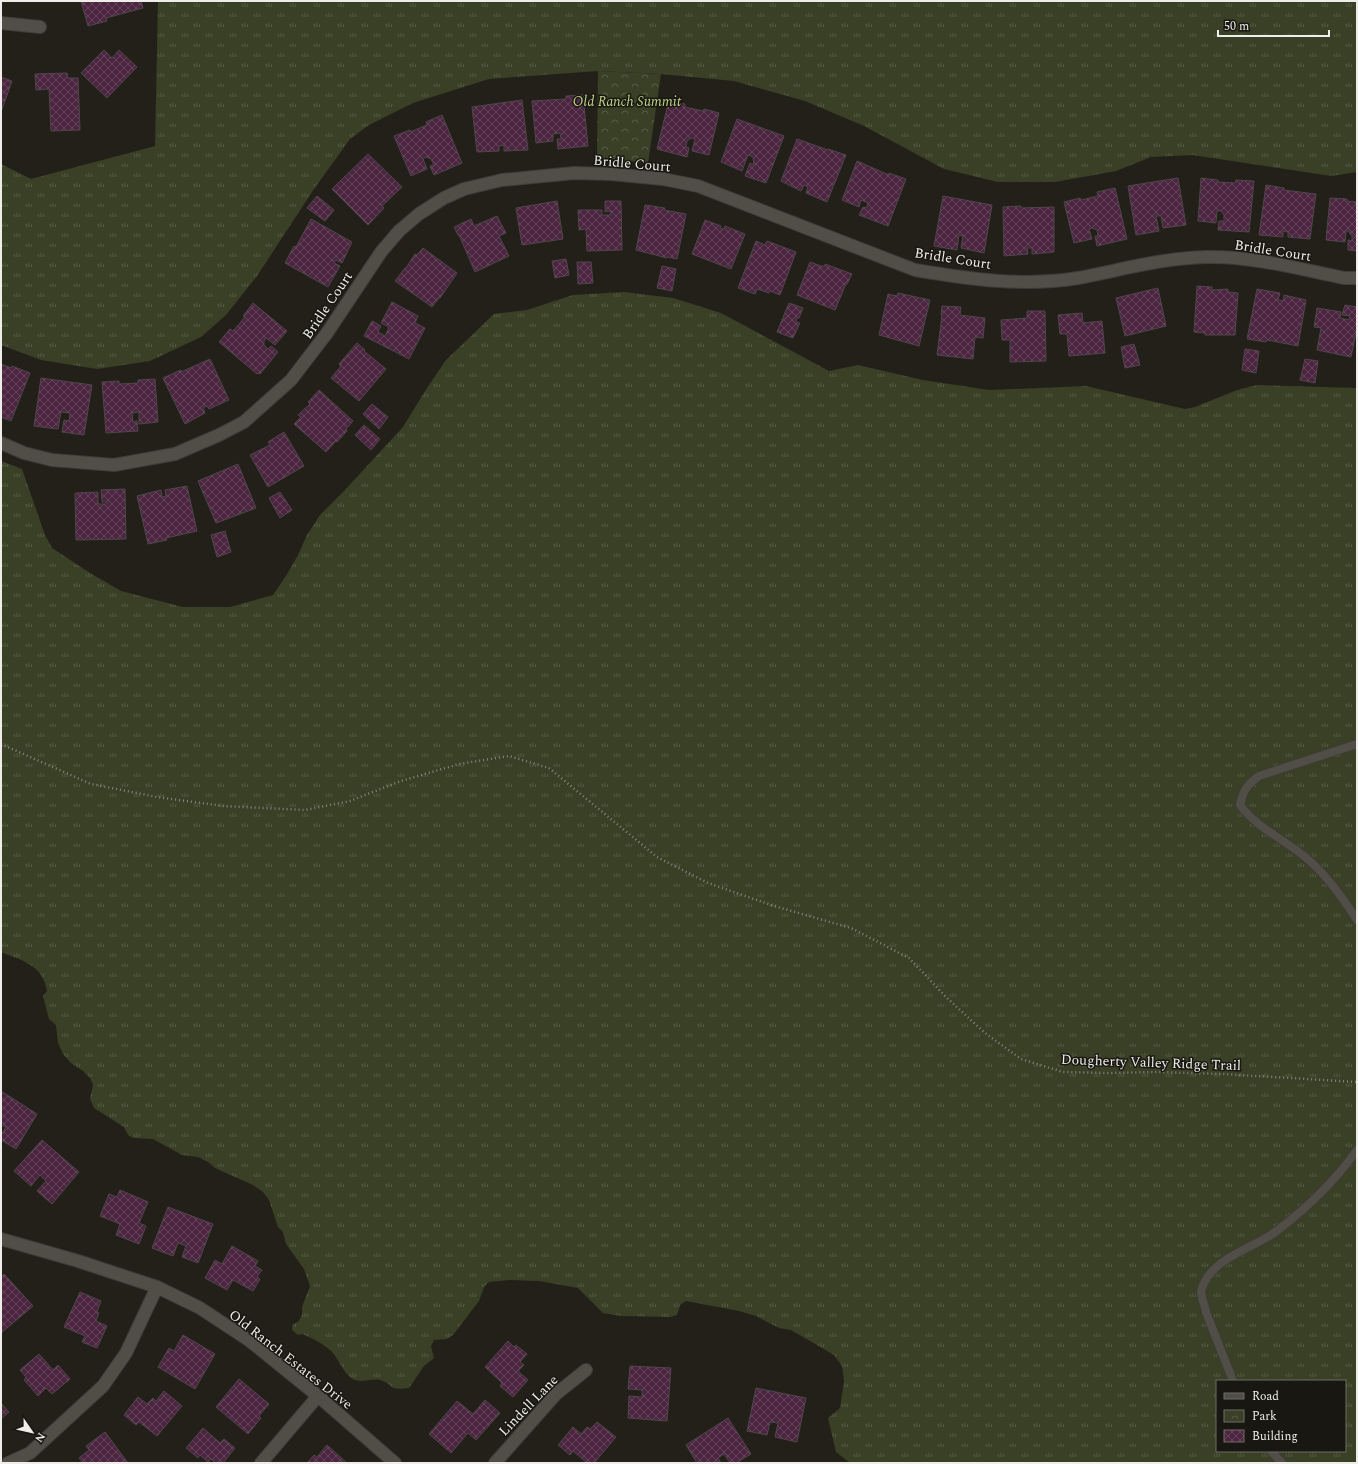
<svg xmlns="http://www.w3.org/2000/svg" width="1358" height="1464" font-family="Spectral,serif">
	<defs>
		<pattern id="grass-tufts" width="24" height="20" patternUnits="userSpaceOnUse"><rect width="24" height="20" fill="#394025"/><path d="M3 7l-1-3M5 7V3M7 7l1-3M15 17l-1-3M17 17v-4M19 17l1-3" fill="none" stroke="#565c45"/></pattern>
		<pattern id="park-crowns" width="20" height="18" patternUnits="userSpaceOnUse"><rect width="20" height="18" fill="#394025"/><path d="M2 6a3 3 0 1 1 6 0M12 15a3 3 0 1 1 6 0" fill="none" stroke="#565c45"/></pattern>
		<pattern id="building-cross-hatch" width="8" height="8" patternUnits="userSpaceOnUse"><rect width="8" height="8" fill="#4c2540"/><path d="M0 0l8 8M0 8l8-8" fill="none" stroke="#66455c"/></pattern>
	</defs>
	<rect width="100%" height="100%" fill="#23201a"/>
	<g fill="url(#grass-tufts)" fill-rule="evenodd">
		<path d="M158 1H1357V172L1331 176 1192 155 1151 157 1116 171 1055 182H998L944 169 864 126 805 101 734 81 661 74 598 71 489 79 413 103 369 125 350 139 314 189 257 276 226 315 201 337 150 361 97 369 41 360 1 345V164L31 179 155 146Z"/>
		<path d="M624 292 673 298 721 313 829 371 858 365 923 380 989 390 1086 386 1185 409 1195 407 1237 390 1257 385 1357 388V1463H850L836 1452 828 1418 840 1408 844 1381 842 1366 834 1355 791 1330 779 1328 756 1316 739 1311 686 1301 680 1305 677 1315 670 1317 621 1316 603 1313 578 1288 539 1281 509 1280 489 1282 484 1287 479 1301 453 1335 447 1339 434 1340 431 1346 434 1358 424 1366 409 1388C388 1391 395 1385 380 1380 372 1378 363 1383 355 1380 345 1377 339 1359 332 1352 324 1344 312 1338 302 1334L298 1335 292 1330 293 1324 298 1322 302 1315V1307L310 1286 304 1269 286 1244 283 1232 278 1227 269 1200 263 1192 253 1185 215 1168 208 1162 198 1157 182 1155 153 1139 133 1138 128 1135 124 1127 94 1108 90 1099 93 1085 90 1078 83 1071 71 1063 63 1054 58 1043 56 1025 49 1019 43 996 47 991C43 965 23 961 1 952V461L22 469 45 535 52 548 90 573 121 591 183 607H230L273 595 286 576 298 555 307 535 320 515 344 491 403 427 427 388 446 360 494 314 527 310 573 295ZM1217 1381H1345V1451H1217Z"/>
	</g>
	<path fill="url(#park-crowns)" d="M598 71 661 74 648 163 597 158Z"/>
	<g fill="url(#building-cross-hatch)" stroke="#4e474b">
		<path d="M81 1H141L143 8 106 18 107 21 88 26Z"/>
		<path d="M104 50 112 58 119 50 137 67 107 98 81 73Z"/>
		<path d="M67 73 68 78H78L80 130 51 131 49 89 36 90 35 74Z"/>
		<path d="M1 77 12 81 1 112Z"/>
		<path d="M583 95 588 146 558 149 557 139H561L560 133 553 134V141L536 143 532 101 566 99V96Z"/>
		<path d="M522 100 528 150 504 151V145L499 146V151L477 152 472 107Z"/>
		<path d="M669 100 685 104V107L703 111 704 109 719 113 709 155 692 151 695 139 691 138 687 141 686 147 689 148 687 157 657 149Z"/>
		<path d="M442 115 462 163 434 175 430 166 434 165 431 159 426 157 423 159 427 169 411 176 394 136 410 130V132L427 125 426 122Z"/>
		<path d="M737 119 784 136 766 183 745 176 750 163 754 165 753 157 748 155 742 171 721 162Z"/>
		<path d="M797 139 828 150V149L846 155 827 202 806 193 808 187 804 185 801 191 781 181Z"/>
		<path d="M368 154 402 187 382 206 384 208 368 225 332 189Z"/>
		<path d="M857 161 889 175V173L906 179 888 226 859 215 863 207 866 208 868 203 861 200 859 207 842 200Z"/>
		<path d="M1178 178 1186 225 1163 228 1161 216H1156L1159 231 1136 235 1128 186Z"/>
		<path d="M1201 178 1218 180V182L1235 183 1236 180 1254 181 1249 232 1218 230 1219 221H1224V215L1221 211H1217L1216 223 1198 221Z"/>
		<path d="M1266 185 1284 188V190L1316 194 1310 239 1288 237V232L1283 231V237L1259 235Z"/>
		<path d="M1115 188 1127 239 1097 246 1095 236H1098L1097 230 1092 228 1089 229 1092 239 1074 243 1064 202 1080 198 1081 200 1098 196 1097 192Z"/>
		<path d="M317 196 334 210 325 221 307 208Z"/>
		<path d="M943 196 992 205 984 253 961 248 963 236 959 235 957 250 934 246Z"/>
		<path d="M1330 198 1347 199V201L1357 202V251L1348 250V240L1352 241V235L1350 234 1349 231H1346L1345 242 1326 240Z"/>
		<path d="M557 201 563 239 522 245 516 208Z"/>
		<path d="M605 201H621L622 250 587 251 586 229 579 230 578 210H602V215H611L610 211 605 212Z"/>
		<path d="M645 205 665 208 664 210 686 214 677 259 667 257V258L636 250Z"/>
		<path d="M1021 206V208L1054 207V252L1032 254V248H1027L1028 254 1004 256 1003 207Z"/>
		<path d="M497 216 506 233 499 236 509 256 475 272 459 235H458L454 227 471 219 474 226Z"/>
		<path d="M311 219 352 242 342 263 336 260 334 263 340 266 328 287 285 263 294 246 296 247Z"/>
		<path d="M705 220 721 226 720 228 724 229 725 226 745 234 731 269 692 254Z"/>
		<path d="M756 241 765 245 767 241 796 252 780 295 770 291 769 293 757 289 755 294 738 288Z"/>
		<path d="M423 248 457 273 440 298H439L432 307 395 281 405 268H406L415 254 417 255Z"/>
		<path d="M566 259 569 275 555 278 552 261Z"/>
		<path d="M577 262H591L593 283 578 284Z"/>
		<path d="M810 262 821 266H825V264L852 274 847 284H846L835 310 797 295Z"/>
		<path d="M662 266 676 269 672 291 657 288Z"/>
		<path d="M1197 286 1212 287V290L1228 289V292L1238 293 1235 335H1205V333L1194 332Z"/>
		<path d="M1158 288 1166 326 1125 336 1116 298Z"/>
		<path d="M1257 289 1280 293 1278 300 1283 301 1284 295 1306 300 1298 346 1267 340 1266 342 1247 339Z"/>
		<path d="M898 293 930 300 919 346 879 335 888 294 897 296Z"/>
		<path d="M392 302 418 316 415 323 425 328 409 359 364 336 372 321 381 326 378 332 385 336 389 327 381 323Z"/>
		<path d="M253 303 287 331 275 345 266 338 264 341V345L268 349 271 346 278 352 260 374 258 373 257 374 219 342 230 329 233 331 245 317 243 316Z"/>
		<path d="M789 303 803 308 799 318H797L796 322 800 323 793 338 777 332Z"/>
		<path d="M1345 305 1357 307V328L1351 357 1317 350 1321 328 1314 327 1317 308 1341 312 1340 318 1349 320 1350 316 1342 315Z"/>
		<path d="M942 306 961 307 960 315 985 318 983 338 975 337 973 359 937 355 942 315H941Z"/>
		<path d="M1027 311H1045L1046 361 1010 362V340H1002L1001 320 1027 318Z"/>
		<path d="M1082 313 1083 323 1102 321 1105 353 1069 356 1067 334H1060L1058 315Z"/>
		<path d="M357 343 365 350 364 351 386 369 359 401 331 378 341 366 339 364Z"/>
		<path d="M1134 344 1140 365 1125 368 1121 347Z"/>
		<path d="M1245 349 1259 351 1256 373 1242 370Z"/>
		<path d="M210 359 229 400 209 409 207 406 203 408 205 413 185 424 163 378 181 370V372Z"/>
		<path d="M1305 359 1318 361 1315 383 1300 380Z"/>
		<path d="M1 364 11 368 12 366 30 373 11 421 1 417Z"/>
		<path d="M41 378 92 385 84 435 62 432 64 420 69 421 70 413 61 412 58 429 34 426Z"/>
		<path d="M155 379 158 422 139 424V412L132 413 133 422 137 421 138 431 106 433 102 382 119 381V384L138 383V380Z"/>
		<path d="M319 390 353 421 346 429 347 431 337 442 336 441 326 452 294 424 301 417 298 415 310 404 308 402Z"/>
		<path d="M372 404 388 417 379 429 363 414Z"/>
		<path d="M364 425 380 439 371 450 355 435Z"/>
		<path d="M284 432 304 466 268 487 250 455 270 445 268 442Z"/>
		<path d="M238 464 256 508 216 523 198 481Z"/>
		<path d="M187 486 197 531 166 538 167 540 148 544 137 496 161 490 162 497 166 496 165 490Z"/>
		<path d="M125 489 126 539 76 540 75 493 98 492V504H107V502H102L101 490Z"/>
		<path d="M280 492 292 510 280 518 269 498Z"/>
		<path d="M225 531 231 552 217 557 211 535Z"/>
		<path d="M1 1091 37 1114 16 1149 1 1140V1135L6 1127 1 1125Z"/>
		<path d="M42 1140 79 1172 52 1204 37 1191 46 1181 40 1175 31 1186 14 1171Z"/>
		<path d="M120 1190 148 1202 139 1223 146 1226 139 1244 116 1235 120 1224 100 1216 109 1194 117 1197Z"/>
		<path d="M168 1207 213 1224 198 1263 182 1257 186 1246 178 1243 173 1256 152 1248Z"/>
		<path d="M232 1246 258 1261 255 1266 262 1270 257 1277 260 1279 253 1291 233 1280 227 1290 205 1278 215 1260 222 1264Z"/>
		<path d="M4 1274 33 1306 1 1333V1277Z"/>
		<path d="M80 1292 101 1301 97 1312 99 1313 96 1321 107 1326 97 1348 82 1342 85 1336 64 1327Z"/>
		<path d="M183 1335 215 1354 195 1389 158 1367 169 1348 174 1351Z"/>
		<path d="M508 1341 514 1347 516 1345 527 1354 520 1362 524 1365 518 1371 528 1380 513 1397 500 1386 502 1383 485 1367Z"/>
		<path d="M39 1354 53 1370 58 1365 70 1379 52 1394 46 1388 38 1396 24 1380 26 1377 20 1370Z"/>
		<path d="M630 1366 671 1368 667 1421 628 1418 629 1396 642 1397V1390L628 1389Z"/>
		<path d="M239 1379 269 1404 259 1416 261 1418 248 1434 216 1407Z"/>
		<path d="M756 1388 806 1398 797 1442 775 1437 778 1423 770 1422 767 1435 747 1431Z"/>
		<path d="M164 1391 182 1406 157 1436 139 1422 136 1425 124 1415 138 1397 147 1404 153 1398 156 1401Z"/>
		<path d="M485 1400 500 1413 476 1440 468 1433 451 1453 429 1434 457 1401 473 1414Z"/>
		<path d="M1 1403 9 1412 1 1419Z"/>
		<path d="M728 1418 751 1454 736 1463H730L724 1454 718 1458 721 1463H697L686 1445Z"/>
		<path d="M597 1422 616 1437 594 1463H587L573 1451 570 1455 558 1445 573 1427 581 1434 587 1427 590 1429Z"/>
		<path d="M203 1428 220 1443 224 1439 235 1448 223 1463H216L211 1459 208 1462 200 1455 198 1458 186 1448Z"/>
		<path d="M105 1432 128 1463H83L79 1458 89 1450 86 1446Z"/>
		<path d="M327 1445 347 1463H307L314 1455 317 1457Z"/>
	</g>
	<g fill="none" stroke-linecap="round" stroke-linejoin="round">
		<g stroke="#3e3c37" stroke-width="10">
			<g id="lane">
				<path d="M1357 744 1259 776C1247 785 1243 790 1240 805 1256 827 1283 839 1304 856 1324 872 1343 898 1357 920"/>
				<path d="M1233 1381 1206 1312C1205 1304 1199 1296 1202 1288 1213 1256 1254 1249 1278 1230 1308 1207 1335 1181 1357 1150"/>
				<path d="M1271 1451 1282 1463"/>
			</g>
		</g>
		<g stroke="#3e3c37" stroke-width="14">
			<g id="street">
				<path d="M1 23 40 27"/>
				<path d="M1 443 24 453 52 460 114 465 175 454 219 435 244 422 291 380 327 333 381 252 399 231 419 214 444 198 464 189 502 180 574 173 611 174 663 179 698 186 915 270C968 279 1024 287 1078 278 1121 270 1162 258 1206 257 1253 256 1299 269 1344 278H1357"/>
				<path d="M1 1239 78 1261 157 1287 200 1308 250 1341 318 1396 395 1463"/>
				<path d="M8 1463 30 1453 103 1386 126 1353 157 1287"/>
				<path d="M261 1463 318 1396"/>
				<path d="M495 1463 556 1394 586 1370"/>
			</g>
		</g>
		<path stroke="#87847f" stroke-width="2.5" stroke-dasharray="1 3" stroke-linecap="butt" d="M1 744 91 784 157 797 223 806 305 810 350 801 401 781 459 764 509 756 549 768 657 857 708 883 774 906 851 928 909 958 946 997 985 1033 1021 1059 1063 1072 1107 1073 1158 1072 1224 1074 1357 1082"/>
		<use href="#lane" stroke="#514e47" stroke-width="8"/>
		<use href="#street" stroke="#514e47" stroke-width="12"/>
	</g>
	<g text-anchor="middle" stroke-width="3" stroke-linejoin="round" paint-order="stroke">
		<g font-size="14" font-style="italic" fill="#c0d58a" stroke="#191711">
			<text x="627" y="106">Old Ranch Summit</text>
		</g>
		<g font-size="14" fill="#efede9" stroke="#191711">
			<text transform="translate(632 163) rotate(5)" y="5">Bridle Court</text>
			<text transform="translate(1273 250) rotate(9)" y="5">Bridle Court</text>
			<text transform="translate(953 258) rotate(9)" y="5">Bridle Court</text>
			<text transform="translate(327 305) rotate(-56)" y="5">Bridle Court</text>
			<text transform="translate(1151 1062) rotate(2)" y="5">Dougherty Valley Ridge Trail</text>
			<text transform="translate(291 1359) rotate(38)" y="5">Old Ranch Estates Drive</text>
			<text transform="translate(528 1405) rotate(-46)" y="5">Lindell Lane</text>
		</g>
	</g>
	<rect width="1358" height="1464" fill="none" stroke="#efede9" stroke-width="4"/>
	<rect x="1216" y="1380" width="130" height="72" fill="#191711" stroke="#6f6d67"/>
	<rect x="1224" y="1393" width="20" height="6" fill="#514e47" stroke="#6f6d67"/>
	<text x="1252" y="1400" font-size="12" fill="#efede9">Road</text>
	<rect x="1224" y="1410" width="20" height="12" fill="url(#park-crowns)" stroke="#6f6d67"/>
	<text x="1252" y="1420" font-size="12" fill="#efede9">Park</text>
	<rect x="1224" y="1430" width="20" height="12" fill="url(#building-cross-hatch)" stroke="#6f6d67"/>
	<text x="1252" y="1440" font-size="12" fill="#efede9">Building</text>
	<g transform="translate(32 1432) rotate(124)" stroke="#191711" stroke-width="3" paint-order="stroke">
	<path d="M0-3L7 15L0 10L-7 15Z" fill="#efede9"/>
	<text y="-6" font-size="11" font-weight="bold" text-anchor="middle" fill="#efede9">N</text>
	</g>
	<path d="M1218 30v6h111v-6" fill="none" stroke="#efede9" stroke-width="2"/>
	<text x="1224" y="30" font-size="12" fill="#efede9" stroke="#191711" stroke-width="3" paint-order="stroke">50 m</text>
</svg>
